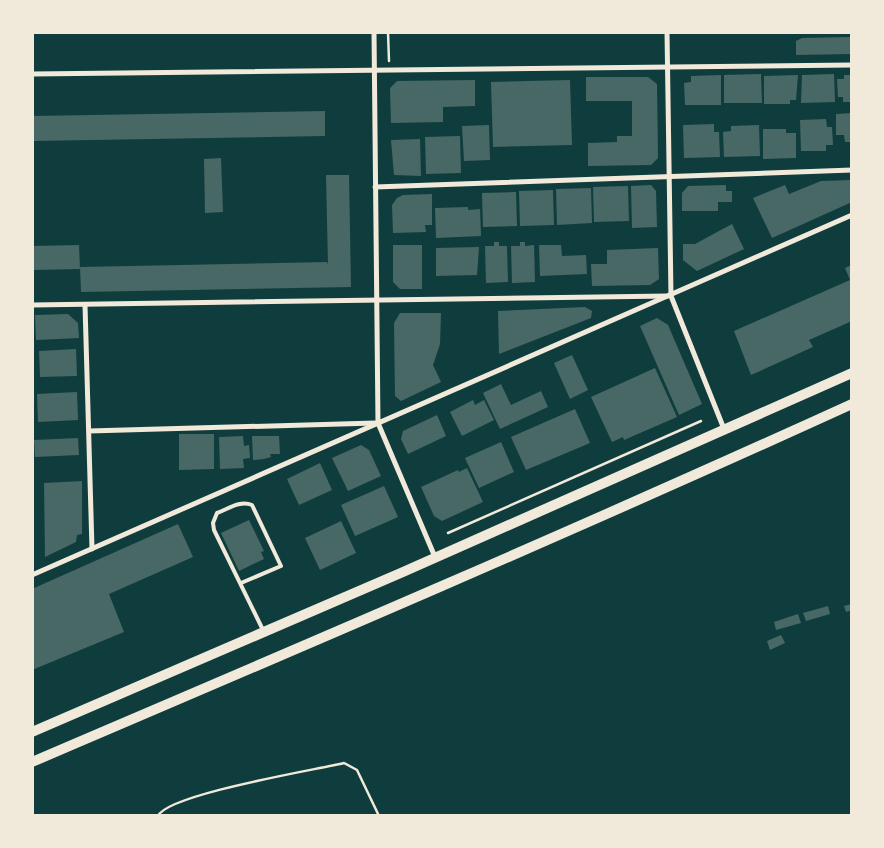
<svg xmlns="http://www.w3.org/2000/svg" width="884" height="848" font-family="'Noto Serif',serif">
	<rect width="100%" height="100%" fill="#0f3d3e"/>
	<g fill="#486865">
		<path d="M850 37 852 54 796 55V41L802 38Z"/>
		<path d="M761 74 762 103H724V75Z"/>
		<path d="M834 74 835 102 801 103 802 75Z"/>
		<path d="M721 75V105H685L684 83 691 82V76Z"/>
		<path d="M798 75 796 100H790V104H764V76Z"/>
		<path d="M844 75H852V102H843V97H838L837 79H844Z"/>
		<path d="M586 77H648L657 84 658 158 651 165 588 166V143L617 142V136H632V101H586Z"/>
		<path d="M475 80V106L443 107V122L391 123 390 88 397 81Z"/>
		<path d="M570 80 572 145 493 147 491 82Z"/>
		<path d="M325 111V136L32 141V116Z"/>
		<path d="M852 113V142H845L844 135H836V114Z"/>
		<path d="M826 119 827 127H832L833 145H826V151H801L800 120Z"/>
		<path d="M714 124V132H719L720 157 684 158 683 125Z"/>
		<path d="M489 125 490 160 464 161 462 126Z"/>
		<path d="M759 125 760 156 724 157 723 132 731 131V126Z"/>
		<path d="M763 129H786V133H796V158L763 159Z"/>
		<path d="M460 136 461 173 426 174 425 137Z"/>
		<path d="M420 139 421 176 394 175 391 140Z"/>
		<path d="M221 158 223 212 205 213 204 159Z"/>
		<path d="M326 175H349L351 287 81 292 80 267 327 262 328 265Z"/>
		<path d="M852 180V202L772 238 753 198 785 185 789 194 821 181Z"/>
		<path d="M651 185 656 191 657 227 632 228 631 186Z"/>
		<path d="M726 185V191H732V202H718V211H682V193L688 186Z"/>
		<path d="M628 186 629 221 594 222 593 187Z"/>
		<path d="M591 188 592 223 557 225 556 189Z"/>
		<path d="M553 190 554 225 520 226 519 191Z"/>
		<path d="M516 192 517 226 483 227 482 193Z"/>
		<path d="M432 194V225H425L426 232 393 233 392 205 397 198 403 195Z"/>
		<path d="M468 207V210L480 209 481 236 436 238 435 208Z"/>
		<path d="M732 224 744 249 697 271 683 260V244H695Z"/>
		<path d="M494 242H499V246H507L508 282 486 283 485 246H494Z"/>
		<path d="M520 242H525V246L534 245 535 282 512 283 511 246H520Z"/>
		<path d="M79 245 80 269 32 270V246Z"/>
		<path d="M393 245H422V289H400L393 282Z"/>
		<path d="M539 245H561L562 256 586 255 587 274 540 276Z"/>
		<path d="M479 247 477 275 436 276V248Z"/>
		<path d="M658 248 659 279 650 285 592 286 591 264H607V250Z"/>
		<path d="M852 265V321L809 340 813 347 751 375 734 331 850 280 845 268Z"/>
		<path d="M585 307 592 311 591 318 499 354 498 311Z"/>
		<path d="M400 313H441L440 344 433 365 441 382 401 401 395 396 394 323Z"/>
		<path d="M68 314 78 323 79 338 36 340 35 315Z"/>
		<path d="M657 318 668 325 702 404 679 415 640 326Z"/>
		<path d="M76 349 77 376 40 377 39 351Z"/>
		<path d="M572 355 588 390 570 399 554 363Z"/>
		<path d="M655 368 677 417 624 440 623 437 612 442 591 397Z"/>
		<path d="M501 384 511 405 541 391 548 407 500 429 483 393Z"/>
		<path d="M77 392 78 420 38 422 37 394Z"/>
		<path d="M473 400 475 405 484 400 494 420 462 436 450 412Z"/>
		<path d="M575 409 590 443 526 470 511 437Z"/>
		<path d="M437 415 446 436 408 454 401 439 403 431Z"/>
		<path d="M179 434H214V469L179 470Z"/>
		<path d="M243 436 244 446 249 445 250 458 243 459 244 468 220 469 219 437Z"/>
		<path d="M252 436H279L280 454H270L271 457 264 459 253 460Z"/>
		<path d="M78 438 79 455 35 457 34 440Z"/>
		<path d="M501 442 514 472 479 488 465 458Z"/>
		<path d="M361 445 369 450 381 476 348 491 332 458Z"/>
		<path d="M320 463 332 490 299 505 287 479Z"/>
		<path d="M467 468 483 502 442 521 434 516 421 487 458 470 459 472Z"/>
		<path d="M82 481V534L77 535 76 542 45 557 44 483Z"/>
		<path d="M384 486 398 517 355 536 341 505Z"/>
		<path d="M249 520 264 551 261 552 264 559 239 571 221 533Z"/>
		<path d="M341 521 356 553 320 570 305 538Z"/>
		<path d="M178 524 193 557 109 594 124 632 32 670V589Z"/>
		<path d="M852 604V610L846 612 844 606Z"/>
		<path d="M828 606 830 614 806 621 803 613Z"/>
		<path d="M798 614 801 623 776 630 774 622Z"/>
		<path d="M781 635 785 643 770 650 767 641Z"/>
	</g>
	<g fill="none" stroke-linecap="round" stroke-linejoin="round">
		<g stroke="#f1e9da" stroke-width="2.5">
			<path d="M388 32 389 61"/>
			<path d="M448 533 701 421"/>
			<path d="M158 816C168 794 315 770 344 763L357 770 379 816"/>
		</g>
		<path stroke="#f1e9da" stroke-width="4" d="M241 583 281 566 252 505C240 500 228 509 217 513L213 523 214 530 263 630"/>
		<g stroke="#f1e9da" stroke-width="5">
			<path d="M374 32 378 423 435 557"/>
			<path d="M667 32 671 296 724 429"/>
			<path d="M32 74 852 65"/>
			<path d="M375 187 852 170"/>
			<path d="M32 305 668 296"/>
			<path d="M85 305 92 549"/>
			<path d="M89 431 375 423"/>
			<path d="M32 575 852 215"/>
		</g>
		<g stroke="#f1e9da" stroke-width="10">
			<path d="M32 732 403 572 852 373"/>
			<path d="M32 762C306 645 580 528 852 404"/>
		</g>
	</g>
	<rect width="884" height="848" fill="none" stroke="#f1e9da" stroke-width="68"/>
</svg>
